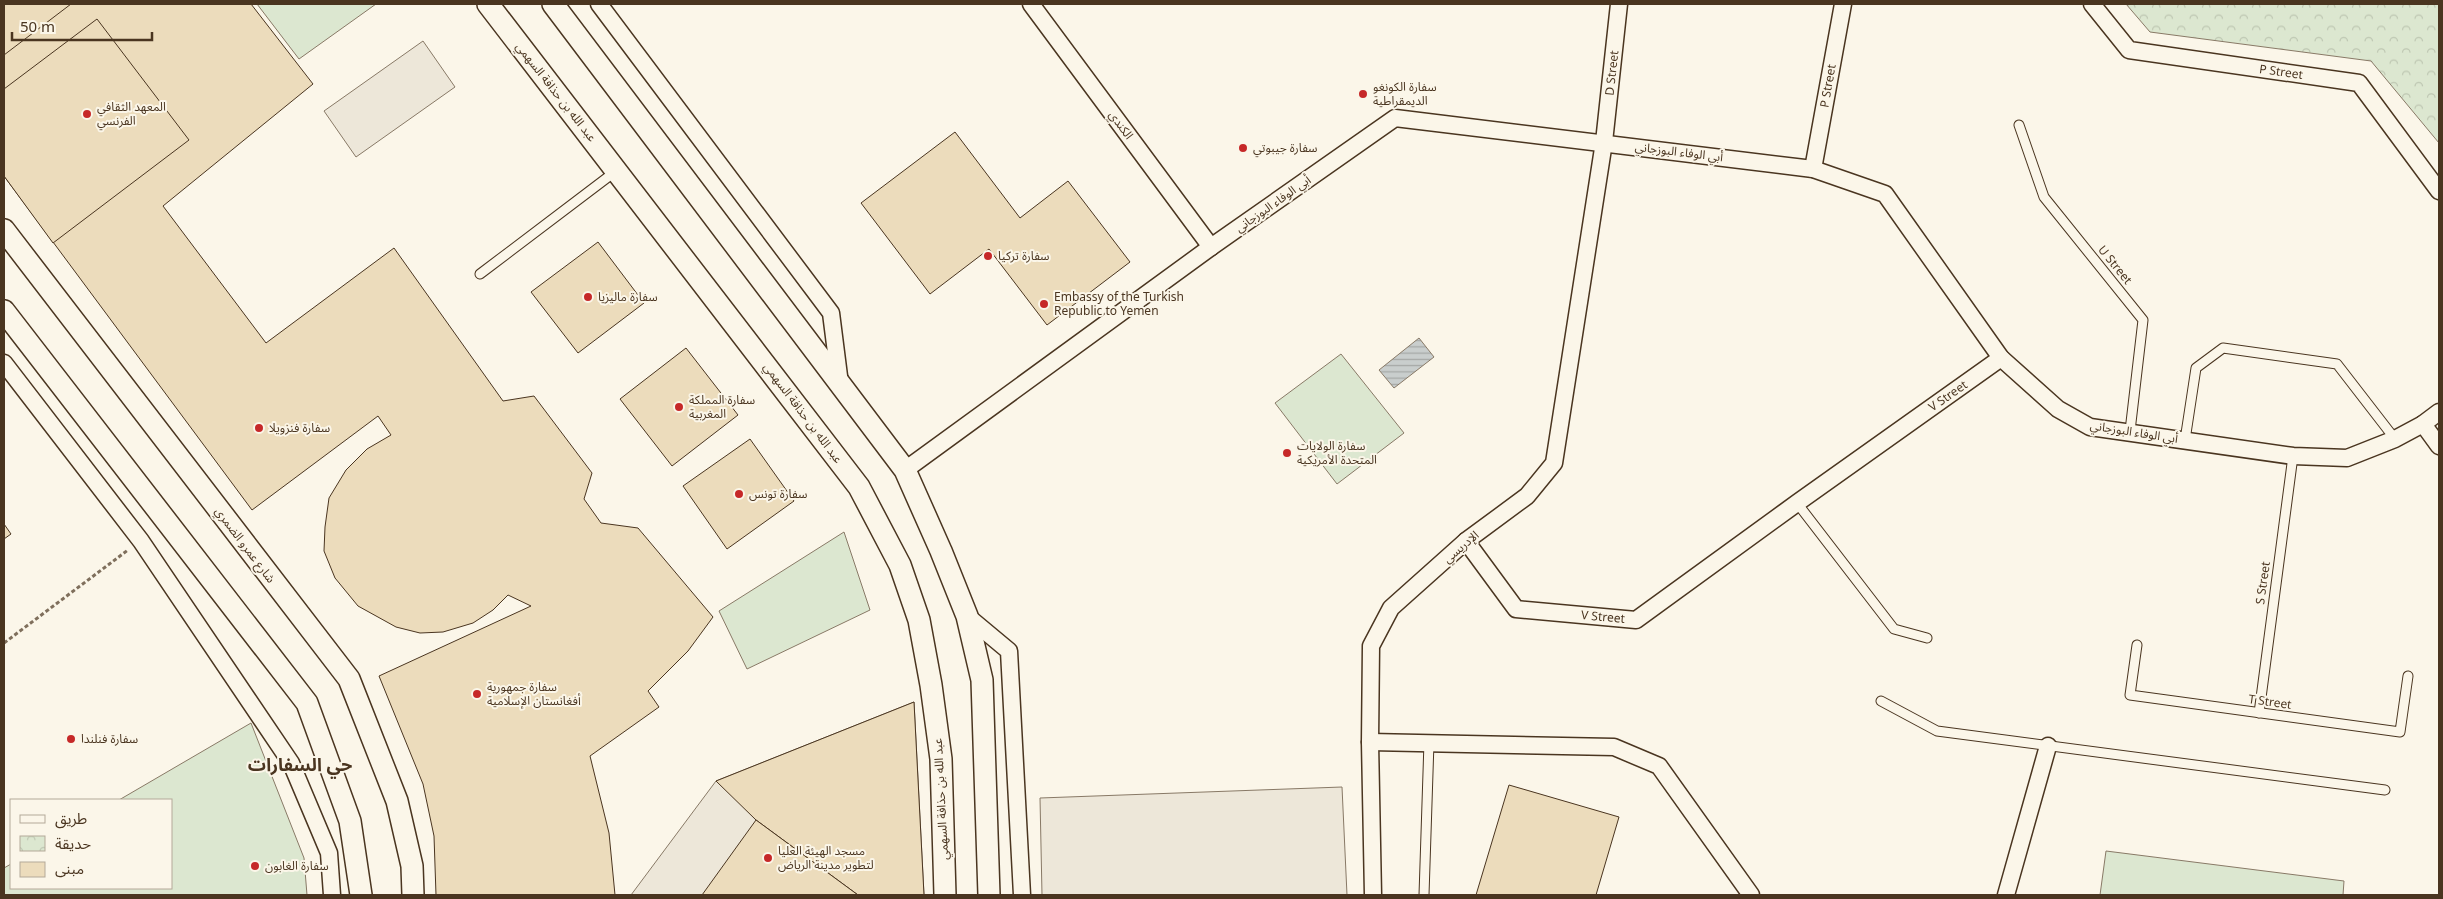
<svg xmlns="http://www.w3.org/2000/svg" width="2443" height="899" font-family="'Noto Sans','Noto Sans Arabic',sans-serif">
	<defs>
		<pattern id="park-crowns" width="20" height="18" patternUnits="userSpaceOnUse" patternTransform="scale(1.25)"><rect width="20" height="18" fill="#dce7d0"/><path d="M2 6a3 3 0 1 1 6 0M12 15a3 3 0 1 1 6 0" fill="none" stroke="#bec7b2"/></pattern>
		<pattern id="water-rules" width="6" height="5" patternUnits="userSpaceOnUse" patternTransform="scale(1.25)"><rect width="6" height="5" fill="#c9cecd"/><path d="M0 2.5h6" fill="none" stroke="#a5a8a6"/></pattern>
	</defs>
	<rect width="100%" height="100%" fill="#fbf6e9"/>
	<g fill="#dce7d0" stroke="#887966">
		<path d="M257 4H376L299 59Z"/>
		<path d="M1341 354 1404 433 1337 484 1275 403Z"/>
		<path d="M844 532 870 610 747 669 719 611Z"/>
		<path d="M251 723 304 858 307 895H4V868L11 864V888H171V800H119Z"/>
		<path d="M2106 851 2344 881 2343 895H2100Z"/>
	</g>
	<path fill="url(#park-crowns)" stroke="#887966" d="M2126 4H2439V143L2371 61 2150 32Z"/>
	<g fill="#ede7d9" stroke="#887966">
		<path d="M423 41 455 87 356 157 324 111Z"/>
		<path d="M914 702 924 895H631L716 781Z"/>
		<path d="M1342 787 1347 895H1042L1040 798Z"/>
	</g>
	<path fill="url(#water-rules)" stroke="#887966" d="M1419 338 1434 357 1394 388 1379 370Z"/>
	<g fill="#ecdcbc" stroke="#4a3520">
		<path d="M4 4H251L313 84 163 206 266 343 394 248 503 401 534 396 592 473 584 499 601 523 638 528 713 617 688 651 648 691 659 707 590 756 609 833 615 895H436L434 836 423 784 379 676 531 606 508 595 493 610 473 623 443 632 420 633 396 627 358 606 335 578 324 551 325 527 329 498 346 470 367 449 391 435 378 416 252 510 4 176Z"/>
		<path d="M4 4H71L4 55Z"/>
		<path d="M97 19 189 140 53 243 4 176V89Z"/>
		<path d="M955 132 1020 218 1068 181 1130 262 1047 325 989 249 930 294 861 203Z"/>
		<path d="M598 242 644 303 578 353 531 292Z"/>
		<path d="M686 348 738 415 672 466 620 399Z"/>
		<path d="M750 439 794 501 727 549 683 486Z"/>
		<path d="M4 524 11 534 4 539Z"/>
		<path d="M914 702 924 895H858L756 820 716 781Z"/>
		<path d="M1509 785 1619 817 1596 895H1476Z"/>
		<path d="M756 820 858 895H702Z"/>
	</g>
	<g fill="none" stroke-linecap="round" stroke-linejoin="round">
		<g stroke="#4a3520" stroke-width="11">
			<g id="service">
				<path d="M2019 125 2044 197 2143 320 2130 431"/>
				<path d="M480 274 616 171"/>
				<path d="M2185 440 2196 368 2223 348 2337 364 2395 439"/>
				<path d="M1797 503 1894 629 1927 638"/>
				<path d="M2137 645 2130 695 2400 732 2408 676"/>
				<path d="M1881 701 1937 731 2385 790"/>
				<path d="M2259 713 2293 456"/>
				<path d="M1424 895 1429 742"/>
			</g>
		</g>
		<g stroke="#4a3520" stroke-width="19">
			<g id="minor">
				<path d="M599 4 831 313 840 384"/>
				<path d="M1031 4 1211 247"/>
				<path d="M2092 4 2129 50 2359 83 2439 191"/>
				<path d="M1813 169 1843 4"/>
				<path d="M4 363 141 541 291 763 329 853 332 895"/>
				<path d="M2423 424 2439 446"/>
				<path d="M905 470 1211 247 1395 118 1813 169 1885 194 2001 358 2058 409 2090 427 2293 456 2347 458 2395 439 2423 424 2439 412"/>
				<path d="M1466 541 1516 609 1636 620 1797 503 2001 358"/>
				<path d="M967 616 1009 651 1022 895"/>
				<path d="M1370 742 1614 747 1659 766 1751 895"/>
				<path d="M1373 895 1370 742 1371 646 1391 608 1466 541 1527 496 1554 463 1604 142 1619 4"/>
				<path d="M2006 895 2048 746"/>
			</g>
		</g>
		<g stroke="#4a3520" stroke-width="24">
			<g id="tertiary">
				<path d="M488 4 859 487 900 565 919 620 931 685 941 759 945 895"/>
				<path d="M553 4 905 470 941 551 967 616 982 680 989 895"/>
				<path d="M4 230 349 679 397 801 412 866 413 895"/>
				<path d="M4 311 307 703 350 821 361 895"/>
			</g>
		</g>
		<path stroke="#7f6f5c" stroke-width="3" stroke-dasharray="4 2.5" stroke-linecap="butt" d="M4 643 128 550"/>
		<use href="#service" stroke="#fbf6e9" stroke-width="9"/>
		<use href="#minor" stroke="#fbf6e9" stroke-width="16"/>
		<use href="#tertiary" stroke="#fbf6e9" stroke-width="21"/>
	</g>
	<g fill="#c62828" stroke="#fbf6e9" stroke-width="2">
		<circle cx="1363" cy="94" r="5"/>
		<circle cx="87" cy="114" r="5"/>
		<circle cx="1243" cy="148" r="5"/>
		<circle cx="988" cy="256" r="5"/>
		<circle cx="588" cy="297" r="5"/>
		<circle cx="1044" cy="304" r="5"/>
		<circle cx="679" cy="407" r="5"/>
		<circle cx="259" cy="428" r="5"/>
		<circle cx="1287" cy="453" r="5"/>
		<circle cx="739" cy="494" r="5"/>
		<circle cx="477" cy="694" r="5"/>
		<circle cx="71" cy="739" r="5"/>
		<circle cx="768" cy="858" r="5"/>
		<circle cx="255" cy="866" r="5"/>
	</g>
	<g text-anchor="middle" stroke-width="4" stroke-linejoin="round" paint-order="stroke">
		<g font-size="12" fill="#4a3520" stroke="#fbf6e9">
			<text transform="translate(2281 72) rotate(8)" y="4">P Street</text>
			<text transform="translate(1612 73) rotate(-84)" y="4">D Street</text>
			<text transform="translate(1828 86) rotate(-80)" y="4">P Street</text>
			<text transform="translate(556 92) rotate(52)" y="4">عبد الله بن حذافة السهمي</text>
			<text transform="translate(1121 125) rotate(54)" y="4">الكندي</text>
			<text transform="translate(1679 152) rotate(7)" y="4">أبي الوفاء البوزجاني</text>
			<text transform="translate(1273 204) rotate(-35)" y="4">أبي الوفاء البوزجاني</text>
			<text transform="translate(2115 265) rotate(51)" y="4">U Street</text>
			<text transform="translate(1948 396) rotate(-35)" y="4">V Street</text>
			<text transform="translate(803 413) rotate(53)" y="4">عبد الله بن حذافة السهمي</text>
			<text transform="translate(2134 432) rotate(9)" y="4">أبي الوفاء البوزجاني</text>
			<text transform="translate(245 545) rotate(53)" y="4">شارع عمرو الضمري</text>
			<text transform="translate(1461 547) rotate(-40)" y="4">الإدريسي</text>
			<text transform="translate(2263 583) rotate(-82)" y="4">S Street</text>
			<text transform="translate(1603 617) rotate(5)" y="4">V Street</text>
			<text transform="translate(2270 702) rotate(8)" y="4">T Street</text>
			<text transform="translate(941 799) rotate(-93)" y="4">عبد الله بن حذافة السهمي</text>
		</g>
		<g font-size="12" fill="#4a3520" stroke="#fbf6e9" text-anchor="start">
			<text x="1373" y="91">سفارة الكونغو<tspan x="1373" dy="14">الديمقراطية</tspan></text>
			<text x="97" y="111">المعهد الثقافي<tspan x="97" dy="14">الفرنسي</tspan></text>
			<text x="1253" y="152">سفارة جيبوتي</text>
			<text x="998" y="260">سفارة تركيا</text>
			<text x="598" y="301">سفارة ماليزيا</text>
			<text x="1054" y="301">Embassy of the Turkish<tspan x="1054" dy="14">Republic to Yemen</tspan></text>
			<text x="689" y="404">سفارة المملكة<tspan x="689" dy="14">المغربية</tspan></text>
			<text x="269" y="432">سفارة فنزويلا</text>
			<text x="1297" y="450">سفارة الولايات<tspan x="1297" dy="14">المتحدة الأمريكية</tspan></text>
			<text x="749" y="498">سفارة تونس</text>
			<text x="487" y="691">سفارة جمهورية<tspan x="487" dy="14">أفغانستان الإسلامية</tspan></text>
			<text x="81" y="743">سفارة فنلندا</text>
			<text x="778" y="855">مسجد الهيئة العليا<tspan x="778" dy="14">لتطوير مدينة الرياض</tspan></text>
			<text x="265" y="870">سفارة الغابون</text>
		</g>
		<g font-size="18" font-weight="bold" fill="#4a3520" stroke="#fbf6e9">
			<text x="300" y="771">حي السفارات</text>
		</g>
	</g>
	<rect width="2443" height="899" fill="none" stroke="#4a3520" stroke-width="10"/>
	<rect x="10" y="799" width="162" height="90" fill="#fbf6e9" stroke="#b4a999"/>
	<rect x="20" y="815" width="25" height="8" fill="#fbf6e9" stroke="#b4a999"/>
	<text x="55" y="824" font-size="15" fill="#4a3520">طريق</text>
	<rect x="20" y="836" width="25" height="15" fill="url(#park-crowns)" stroke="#b4a999"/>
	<text x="55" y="849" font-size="15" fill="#4a3520">حديقة</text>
	<rect x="20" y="862" width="25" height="15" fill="#ecdcbc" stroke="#b4a999"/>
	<text x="55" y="874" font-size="15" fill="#4a3520">مبنى</text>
	<path d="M12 32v8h140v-8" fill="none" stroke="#4a3520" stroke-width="2.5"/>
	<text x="20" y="32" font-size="15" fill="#4a3520" stroke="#fbf6e9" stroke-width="4" paint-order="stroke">50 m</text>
</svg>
